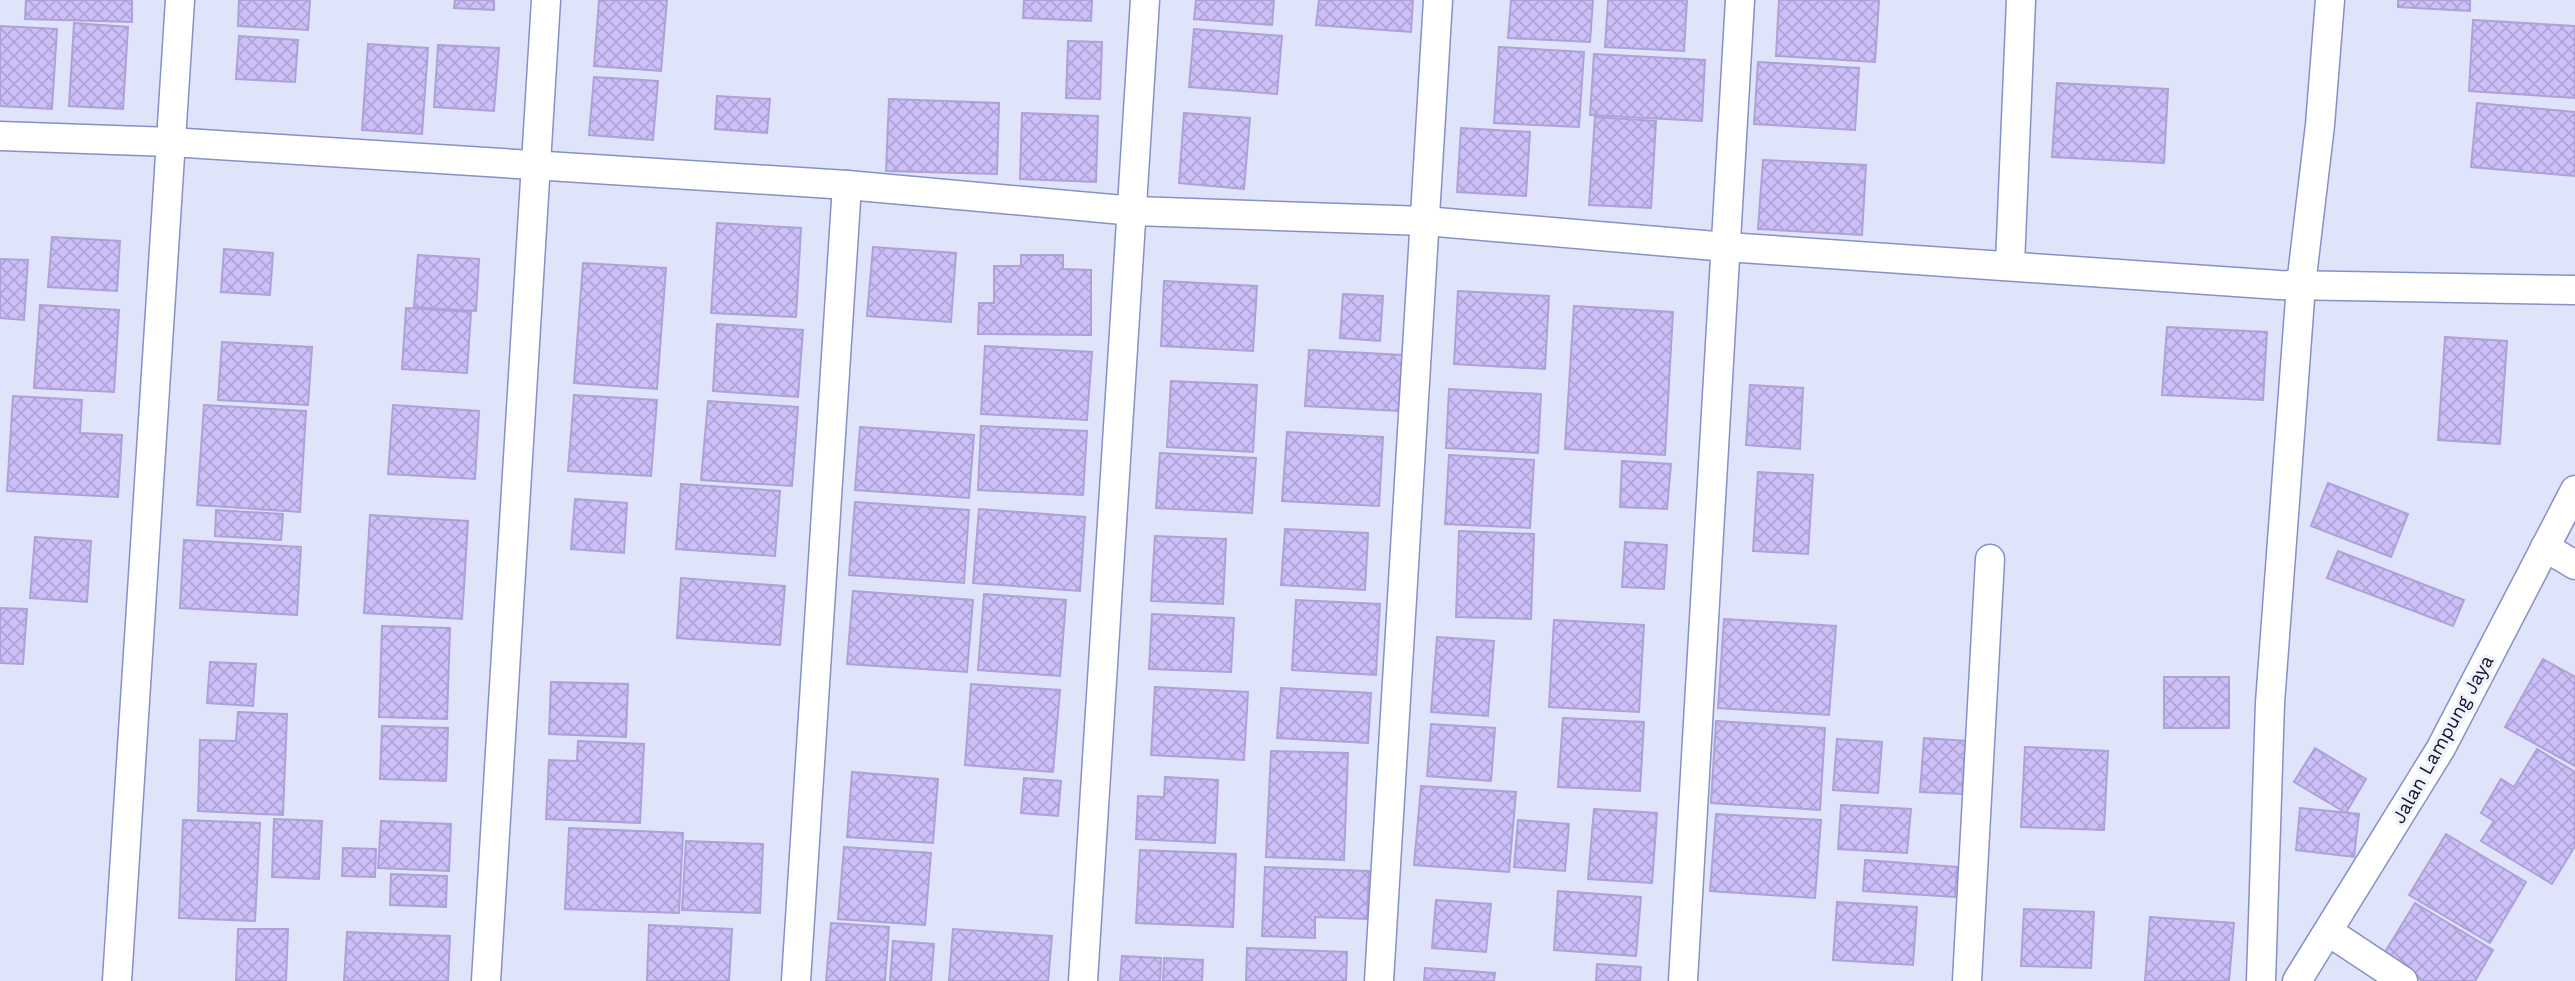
<svg xmlns="http://www.w3.org/2000/svg" width="2575" height="981" font-family="'Work Sans',sans-serif">
	<defs>
		<pattern id="building-cross-hatch" width="8" height="8" patternUnits="userSpaceOnUse" patternTransform="scale(1.75)"><rect width="8" height="8" fill="#cdc0f9"/><path d="M0 0l8 8M0 8l8-8" fill="none" stroke="#afa4d5"/></pattern>
	</defs>
	<rect width="100%" height="100%" fill="#dfe4fb"/>
	<g fill="url(#building-cross-hatch)" stroke="#aea1d8" stroke-width="2">
		<path d="M26 0H132V22L25 19Z"/>
		<path d="M239 0H310L308 30 238 26Z"/>
		<path d="M455 0H494V10L454 8Z"/>
		<path d="M599 0H667L661 71 594 66Z"/>
		<path d="M1024 0H1092L1091 21 1023 18Z"/>
		<path d="M1196 0H1274L1272 25 1194 19Z"/>
		<path d="M1319 0H1413L1411 32 1316 25Z"/>
		<path d="M1511 0H1593L1590 42 1508 38Z"/>
		<path d="M1608 0H1687L1684 51 1605 47Z"/>
		<path d="M1779 0H1879L1875 62 1776 56Z"/>
		<path d="M2398 0H2470V11L2398 7Z"/>
		<path d="M2473 20 2575 26V98L2469 91Z"/>
		<path d="M74 23 128 27 123 109 69 106Z"/>
		<path d="M0 26 57 29 52 109 0 106Z"/>
		<path d="M1194 29 1282 36 1277 94 1189 87Z"/>
		<path d="M239 36 298 40 295 82 236 79Z"/>
		<path d="M1068 41 1102 42 1100 99 1066 98Z"/>
		<path d="M368 44 428 48 422 134 362 130Z"/>
		<path d="M438 45 499 48 494 111 434 107Z"/>
		<path d="M1499 47 1584 52 1579 127 1494 123Z"/>
		<path d="M1594 54 1705 60 1702 121 1590 115Z"/>
		<path d="M1758 62 1859 68 1855 130 1754 124Z"/>
		<path d="M594 77 658 81 653 140 589 135Z"/>
		<path d="M2057 83 2168 89 2164 163 2052 157Z"/>
		<path d="M717 96 770 99 767 133 715 129Z"/>
		<path d="M889 99 999 103 997 174 886 171Z"/>
		<path d="M2477 103 2575 112V176L2471 167Z"/>
		<path d="M1022 113 1098 116 1096 182 1020 179Z"/>
		<path d="M1184 113 1250 118 1244 189 1179 183Z"/>
		<path d="M1595 117 1656 121 1651 208 1589 205Z"/>
		<path d="M1461 128 1530 132 1526 196 1457 192Z"/>
		<path d="M1763 160 1866 165 1862 235 1758 229Z"/>
		<path d="M717 223 801 228 796 317 711 313Z"/>
		<path d="M52 237 120 241 117 291 48 287Z"/>
		<path d="M873 247 956 253 951 322 867 316Z"/>
		<path d="M224 249 273 253 270 295 221 292Z"/>
		<path d="M418 255 479 259 476 311 414 307Z"/>
		<path d="M1021 255H1063V269L1091 270V335L978 334 979 303H994V266H1021Z"/>
		<path d="M0 259 28 260 24 320 0 318Z"/>
		<path d="M583 263 666 268 657 389 574 383Z"/>
		<path d="M1164 281 1257 286 1253 351 1161 346Z"/>
		<path d="M1458 291 1549 296 1545 369 1454 364Z"/>
		<path d="M1343 294 1383 296 1380 341 1340 338Z"/>
		<path d="M40 305 119 310 114 392 34 388Z"/>
		<path d="M1574 306 1673 312 1665 455 1565 449Z"/>
		<path d="M406 308 471 312 467 373 402 369Z"/>
		<path d="M717 324 803 330 798 397 713 391Z"/>
		<path d="M2167 327 2267 332 2263 400 2162 395Z"/>
		<path d="M2445 337 2507 341 2500 444 2438 440Z"/>
		<path d="M222 342 312 347 308 405 218 400Z"/>
		<path d="M985 346 1092 352 1087 420 981 414Z"/>
		<path d="M1309 350 1403 355 1399 411 1305 406Z"/>
		<path d="M1171 381 1257 385 1253 452 1167 447Z"/>
		<path d="M1750 385 1803 388 1800 449 1746 445Z"/>
		<path d="M1449 389 1541 394 1538 453 1446 448Z"/>
		<path d="M574 395 657 400 651 476 568 471Z"/>
		<path d="M13 396 82 400 80 433 122 435 118 497 7 491Z"/>
		<path d="M708 401 798 407 792 486 701 480Z"/>
		<path d="M204 405 306 411 300 512 197 505Z"/>
		<path d="M393 405 479 411 475 479 388 474Z"/>
		<path d="M981 426 1087 431 1083 495 978 490Z"/>
		<path d="M860 427 974 435 969 498 855 490Z"/>
		<path d="M1287 432 1383 437 1379 506 1282 501Z"/>
		<path d="M1160 453 1256 458 1252 513 1156 508Z"/>
		<path d="M1449 455 1534 460 1530 528 1445 524Z"/>
		<path d="M1622 461 1671 464 1667 509 1620 507Z"/>
		<path d="M1758 472 1813 475 1808 554 1753 551Z"/>
		<path d="M2328 483 2408 514 2391 557 2311 526Z"/>
		<path d="M681 484 780 491 775 556 676 549Z"/>
		<path d="M575 499 627 503 624 553 571 549Z"/>
		<path d="M855 502 969 510 964 583 849 575Z"/>
		<path d="M979 509 1085 517 1080 591 973 583Z"/>
		<path d="M216 510 283 514 281 540 215 536Z"/>
		<path d="M370 515 468 521 462 619 364 613Z"/>
		<path d="M1285 529 1368 533 1365 590 1281 585Z"/>
		<path d="M1459 531 1534 534 1531 619 1456 617Z"/>
		<path d="M1155 536 1226 539 1223 604 1151 601Z"/>
		<path d="M35 537 91 541 87 602 30 598Z"/>
		<path d="M184 540 301 547 297 615 180 608Z"/>
		<path d="M1625 542 1667 545 1664 589 1622 587Z"/>
		<path d="M2338 551 2464 600 2453 626 2327 578Z"/>
		<path d="M681 578 785 586 780 645 677 638Z"/>
		<path d="M853 591 973 600 967 672 847 664Z"/>
		<path d="M984 594 1066 600 1060 676 978 670Z"/>
		<path d="M1296 600 1380 604 1376 675 1292 670Z"/>
		<path d="M0 608 27 609 23 664 0 663Z"/>
		<path d="M1152 614 1234 618 1231 672 1149 669Z"/>
		<path d="M1724 619 1836 626 1829 715 1718 708Z"/>
		<path d="M1554 620 1644 625 1639 712 1549 707Z"/>
		<path d="M382 626 450 628 447 719 379 717Z"/>
		<path d="M1437 637 1494 641 1488 716 1431 712Z"/>
		<path d="M2543 659 2575 677V766L2505 727Z"/>
		<path d="M210 662 256 664 253 706 207 703Z"/>
		<rect x="2164" y="677" width="65" height="51"/>
		<path d="M551 682 628 684 626 737 549 734Z"/>
		<path d="M971 684 1060 690 1053 772 965 765Z"/>
		<path d="M1155 687 1248 692 1244 760 1151 755Z"/>
		<path d="M1281 688 1371 693 1368 743 1277 738Z"/>
		<path d="M238 712 287 714 283 815 198 811 200 740 236 741Z"/>
		<path d="M1563 718 1644 722 1640 791 1558 787Z"/>
		<path d="M1716 721 1825 728 1820 810 1711 803Z"/>
		<path d="M1431 724 1495 728 1491 781 1427 776Z"/>
		<path d="M382 726 448 728 446 781 380 779Z"/>
		<path d="M1924 738 1966 741 1962 794 1920 792Z"/>
		<path d="M1837 739 1882 742 1878 793 1833 790Z"/>
		<path d="M578 741 644 744 640 823 546 819 549 760 577 761Z"/>
		<path d="M2025 747 2108 751 2104 830 2021 827Z"/>
		<path d="M2315 748 2366 779 2346 813 2294 782Z"/>
		<path d="M2537 749 2575 772V846L2552 884 2481 841 2494 821 2481 813 2501 779 2514 787Z"/>
		<path d="M1271 751 1348 753 1344 860 1266 857Z"/>
		<path d="M852 772 938 779 933 843 847 837Z"/>
		<path d="M1165 777 1218 780 1215 843 1136 839 1138 796 1164 797Z"/>
		<path d="M1024 778 1061 781 1058 816 1021 813Z"/>
		<path d="M1421 786 1516 792 1509 872 1414 865Z"/>
		<path d="M1841 805 1911 809 1907 853 1838 849Z"/>
		<path d="M2300 808 2359 814 2354 857 2296 850Z"/>
		<path d="M1594 809 1657 813 1652 883 1588 879Z"/>
		<path d="M1716 814 1821 820 1815 898 1710 891Z"/>
		<path d="M274 819 322 821 319 879 272 877Z"/>
		<path d="M183 820 260 823 255 921 179 918Z"/>
		<path d="M1518 820 1569 824 1565 871 1514 867Z"/>
		<path d="M381 821 451 824 449 871 378 868Z"/>
		<path d="M569 828 683 833 679 913 565 909Z"/>
		<path d="M2446 834 2526 882 2490 943 2409 895Z"/>
		<path d="M686 841 763 844 760 913 682 910Z"/>
		<path d="M844 847 931 853 925 925 838 919Z"/>
		<path d="M343 848 376 849 375 877 342 876Z"/>
		<path d="M1140 850 1236 854 1233 927 1136 923Z"/>
		<path d="M1865 860 1957 867 1955 897 1863 891Z"/>
		<path d="M1265 867 1369 871 1367 919 1315 917V938L1262 936Z"/>
		<path d="M391 874 447 876 446 907 390 905Z"/>
		<path d="M1558 891 1641 897 1636 956 1554 950Z"/>
		<path d="M1436 900 1491 904 1486 952 1432 948Z"/>
		<path d="M1837 902 1917 907 1913 965 1833 960Z"/>
		<path d="M2415 903 2493 950 2475 981H2423L2382 957Z"/>
		<path d="M2024 909 2094 912 2091 968 2021 966Z"/>
		<path d="M2150 917 2234 923 2229 981H2145Z"/>
		<path d="M831 923 889 927 885 981H826Z"/>
		<path d="M649 925 732 929 729 981H647Z"/>
		<path d="M238 929H288L286 981H236Z"/>
		<path d="M953 929 1052 936 1048 981H949Z"/>
		<path d="M347 932 450 936 448 981H344Z"/>
		<path d="M893 941 934 944 931 981H890Z"/>
		<path d="M1247 948 1347 952 1346 981H1246Z"/>
		<path d="M1122 956 1161 958 1160 981H1120Z"/>
		<path d="M1164 958 1203 960 1202 981H1163Z"/>
		<path d="M1597 964 1641 967 1640 981H1596Z"/>
		<path d="M1425 968 1495 973 1494 981H1424Z"/>
	</g>
	<g fill="none" stroke-linecap="round" stroke-linejoin="round">
		<g stroke="#8691c5" stroke-width="31">
			<g id="street">
				<path d="M0 136 171 142 847 185 1134 211 1425 221 1727 247 2279 285 2575 290"/>
				<path d="M2010 264 2021 0"/>
				<path d="M2545 547 2575 565"/>
				<path d="M2329 932 2403 981"/>
				<path d="M117 981 180 0"/>
				<path d="M486 981 546 0"/>
				<path d="M796 981 847 185"/>
				<path d="M1083 981 1145 0"/>
				<path d="M1379 981 1438 0"/>
				<path d="M1683 981 1740 0"/>
				<path d="M1967 981 1990 559"/>
				<path d="M2261 981 2270 703 2301 285 2320 125 2330 0"/>
				<path d="M2297 981 2441 748 2575 490"/>
			</g>
		</g>
		<use href="#street" stroke="#fff" stroke-width="28"/>
	</g>
	<g text-anchor="middle" stroke-width="7" stroke-linejoin="round" paint-order="stroke">
		<g font-size="19" fill="#111427" stroke="#eff2fd">
			<text transform="translate(2442 739) rotate(-61)" y="7">Jalan Lampung Jaya</text>
		</g>
	</g>
</svg>
